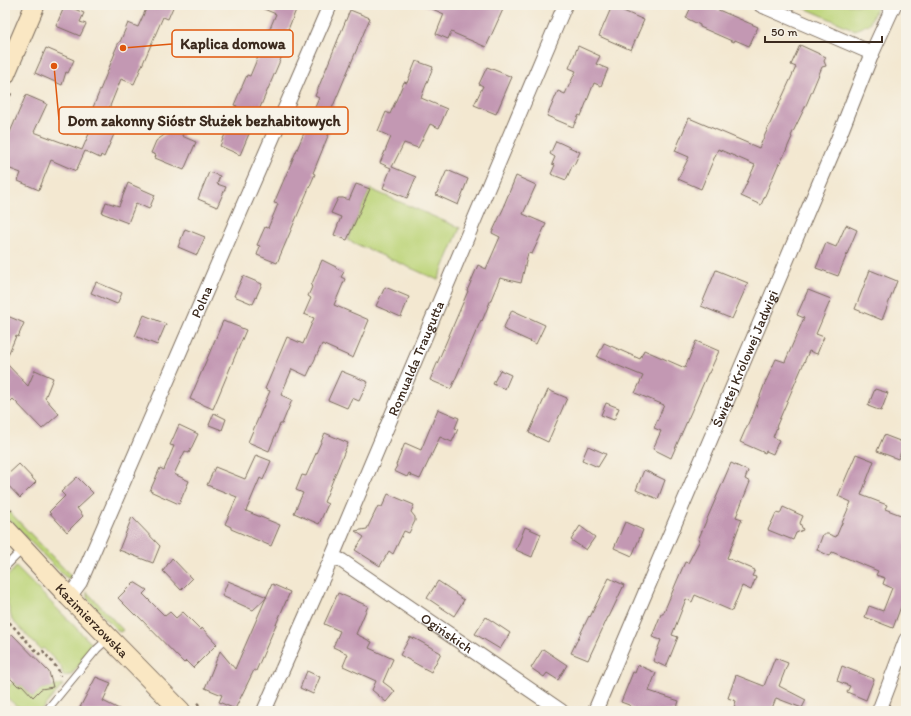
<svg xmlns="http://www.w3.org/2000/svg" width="911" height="716" font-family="Itim,sans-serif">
	<rect width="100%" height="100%" fill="#f7f3e8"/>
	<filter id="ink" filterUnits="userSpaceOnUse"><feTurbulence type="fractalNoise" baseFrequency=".025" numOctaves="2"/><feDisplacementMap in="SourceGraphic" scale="8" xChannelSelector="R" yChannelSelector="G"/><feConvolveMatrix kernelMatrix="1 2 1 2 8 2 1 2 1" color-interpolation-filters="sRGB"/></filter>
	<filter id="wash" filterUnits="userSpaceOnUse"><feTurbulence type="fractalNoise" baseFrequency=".012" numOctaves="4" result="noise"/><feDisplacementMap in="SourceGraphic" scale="16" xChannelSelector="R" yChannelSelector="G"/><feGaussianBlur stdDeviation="0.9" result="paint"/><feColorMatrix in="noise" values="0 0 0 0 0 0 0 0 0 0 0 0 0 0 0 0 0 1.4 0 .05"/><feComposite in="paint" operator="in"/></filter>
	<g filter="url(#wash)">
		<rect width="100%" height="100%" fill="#f3e8d1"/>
		<g fill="#bcd478" stroke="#7c7f4b">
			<path d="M798 5H878L869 24 855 30Z"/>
			<path d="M370 189 460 228 438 280 347 240Z"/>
			<path d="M5 507 72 577 68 578 64 576 5 516Z"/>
			<path d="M16 567 94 646 71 675 63 676 61 666 43 648 41 650 12 620 5 593V579Z"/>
			<path d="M87 592 123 630 122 631 119 632 90 602 87 597Z"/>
			<path d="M16 680 18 686 22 685 33 697 41 689 62 684 63 685 40 711C20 711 19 708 5 696V690L13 682H14Z"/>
		</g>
		<g id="blocks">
			<g fill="#c398b3">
				<path d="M65 5 84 13 80 22 86 24 80 36 56 26Z"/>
				<path d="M137 5H174L168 19 163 17 134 84 121 79 106 116 116 121 112 131 115 132 104 157 101 155 100 158 85 151 76 171 51 160 39 190 18 181 21 173 5 167V144L26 95 47 104 34 132 82 150 98 113 92 110 115 53H114L119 42H120L128 23 138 27 146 9Z"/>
				<path d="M254 5H298L283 42 287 44 240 155 220 146 237 106 234 105 247 75 250 76 276 14Z"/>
				<path d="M423 5H505L486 47 451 32 448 39 436 34 444 14Z"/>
				<path d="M692 5H707L758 27 749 46 735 40 734 42 700 27V25L686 18Z"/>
				<path d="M612 6 644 20 631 50 599 36Z"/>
				<path d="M350 10 370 18 328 118 334 121 313 173 315 174 277 263 257 255 260 246 257 245 265 227 268 228 278 204 274 203 319 98 315 96Z"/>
				<path d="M800 45 826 57 824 61 826 66 822 67 807 103 791 136 792 137 780 164 779 163 761 205 741 196 755 165 718 149 701 189 678 179 689 157 675 151 689 118 759 148 796 67 791 65Z"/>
				<path d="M578 46 600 56 596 64 608 69 601 86 594 83 581 116 579 115 573 127 547 116 558 91 565 94 576 71 569 68Z"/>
				<path d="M46 48 74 60 68 73 66 72 62 85 35 73Z"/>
				<path d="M416 61 433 67 421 98 447 109 439 128 430 124 418 148 404 143 392 167 416 177 407 198 383 188 391 168 380 163 391 137 378 131 386 112 390 114 404 82 407 83Z"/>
				<path d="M487 67 512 77 496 114 474 105 483 86 479 84Z"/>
				<path d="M169 128 183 133 182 136 196 142 184 170 155 158 156 155 151 153 156 141 167 133Z"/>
				<path d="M556 141 580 152 574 165 573 164 566 180 551 174 555 165 552 164 555 157 550 154Z"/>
				<path d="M447 170 468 179 458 205 436 195Z"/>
				<path d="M209 172 220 176 217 184 226 187 217 207 198 199Z"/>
				<path d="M516 176 536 185 523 214 546 224 532 254 528 253 521 283 500 278 482 321 481 320 451 389 430 380 468 291H467L478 265 486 269 500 237 492 233 505 205H504Z"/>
				<path d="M128 183 155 195 149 209 136 203 128 223 102 213 106 202 119 206Z"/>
				<path d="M356 184 370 189 347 240 334 235 341 217 331 213 338 198H343L349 200Z"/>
				<path d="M846 225 857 230 838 276 816 268 826 243 836 247Z"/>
				<path d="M185 229 205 237 197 255 178 247Z"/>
				<path d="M322 260 336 267V268L344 272 341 277 345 279 334 305 369 320 353 358 322 344 307 376 292 369 281 395 292 400 282 424H280L269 451 248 442 270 391 265 389 287 337 303 344 314 318 304 314 311 298 308 296 312 287 311 286Z"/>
				<path d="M716 270 748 283 732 319 701 306Z"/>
				<path d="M870 270 897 281 882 320 855 309Z"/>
				<path d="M243 276 262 284 253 304 234 296Z"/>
				<path d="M96 282 122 293 117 304 91 293Z"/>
				<path d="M385 287 409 297 401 317 376 306Z"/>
				<path d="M808 290 831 299 816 334 824 337 817 354 809 351 776 427H777L773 437 779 440 773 454 766 451 765 453 740 442 751 417H752L765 383 776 359 785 362 804 318 797 315Z"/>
				<path d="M512 310 545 325 536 344 503 329Z"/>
				<path d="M5 315 24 323 18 337 16 336 5 362 28 386 35 370 53 378 45 398 59 414 42 429 13 399 5 407Z"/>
				<path d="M144 315 166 324 157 345 135 336Z"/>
				<path d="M223 321 228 323H229L246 330 213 409 190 399Z"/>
				<path d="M696 341 719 351 709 373H708L671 458 653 449 661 431 654 428 664 405 635 393 643 376 597 357 604 343 640 359 644 350 685 368Z"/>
				<path d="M500 370 511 375 505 389 493 384Z"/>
				<path d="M341 371 368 382 359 401 352 398 347 408 328 400Z"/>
				<path d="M875 389 888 393 881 411 868 406Z"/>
				<path d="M548 390 567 398 548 442 529 433Z"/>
				<path d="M606 403 619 408 614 420 601 415Z"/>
				<path d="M438 409 459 418 455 428 458 429 452 442 440 437 420 479 410 475 411 474 409 473 407 477 394 471 397 466 396 465 405 443 421 450Z"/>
				<path d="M214 413 226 419 222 430 209 425Z"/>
				<path d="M179 425 198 434 189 453 185 451 174 474 189 481 179 504 150 491 160 468 164 470 174 446 170 445Z"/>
				<path d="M325 433 348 443 324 502 328 504 319 524 294 513 303 493 296 490 302 475 306 476Z"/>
				<path d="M884 435 905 443 898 459 877 451Z"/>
				<path d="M588 446 606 454 598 467 582 460Z"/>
				<path d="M856 454 874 461 861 495 887 505 885 509 906 517V593L893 628 865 617 869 606 883 611 892 588 883 584 885 578 876 575 878 571 832 552 830 556 817 550 823 534H828L836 537 851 502 838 496Z"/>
				<path d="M256 455 271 461 263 480 260 478 246 511 280 525 271 546 231 529V527L225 524 237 497 207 485 215 467 245 479Z"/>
				<path d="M731 463 748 471 745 479 750 482 736 517 742 519 727 558 755 570 752 576 756 577 751 590 742 586 732 611 695 595 692 602 686 599 672 635 678 637 666 667 653 661 661 640 652 637 661 614H663L685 562 688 563 700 540H698Z"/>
				<path d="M19 464 36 482 20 498 5 482V477Z"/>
				<path d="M644 470 665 480 658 499 636 490Z"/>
				<path d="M77 477 93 493 77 508 83 516 67 532 49 512 65 496 61 492Z"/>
				<path d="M388 494 414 505 411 512 415 517V521L409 533 404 531 393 554 389 551 380 566 355 550 364 537 355 531 367 529 378 506 382 507Z"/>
				<path d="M783 507 803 516 800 523 803 530 796 533 793 540 768 530 776 513 780 514Z"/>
				<path d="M132 517 160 546 153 563 119 550Z"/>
				<path d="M625 522 643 530 632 556 614 548Z"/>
				<path d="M580 526 595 537 586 550 571 540Z"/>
				<path d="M525 527 541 534 532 557 516 550Z"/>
				<path d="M172 558 192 579 181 590 163 571Z"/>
				<path d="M609 578 624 585 609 617H608L588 660 571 653 589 616 590 617Z"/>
				<path d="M228 581 267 597 253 610 222 596Z"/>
				<path d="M438 581 456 593 455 594 464 600 454 616 427 598Z"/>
				<path d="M134 582 147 590 143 594 165 616 170 612 176 618 183 612 201 630 202 628 217 644 193 668 186 661 184 663 136 614 135 615 118 598Z"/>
				<path d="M272 584 290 592 256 671 254 670 235 709 219 702 222 695 205 688 220 651 235 669Z"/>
				<path d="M338 593 368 606 356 634 372 642 369 648 393 659 383 682 395 691 386 702 372 690 376 681 343 666 348 654 333 647 340 631 324 624Z"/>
				<path d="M486 617 510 633 500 649 475 634Z"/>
				<path d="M12 634 49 672 53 687 41 689 33 697 22 685 18 686 5 673V635L10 637Z"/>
				<path d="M410 637 414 639V638L441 653 431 672 400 655Z"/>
				<path d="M543 649 567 665 558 680 547 673 544 677 531 668Z"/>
				<path d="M775 658 788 663 779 686 806 700 802 708 776 698 771 711H733L736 701 728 698 736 675 764 686Z"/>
				<path d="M638 665 656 673 649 691 679 701 676 711H642L638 709 635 710 631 708 629 705 621 702 633 672 635 673Z"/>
				<path d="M842 666 874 679 866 700 847 692 850 686 837 681Z"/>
				<path d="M307 671 320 677 313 694 300 688Z"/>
				<path d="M96 677 111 683 103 701 123 711H78Z"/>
			</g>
		</g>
	</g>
	<g filter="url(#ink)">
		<use href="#blocks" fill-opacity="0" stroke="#7b6c5d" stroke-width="1"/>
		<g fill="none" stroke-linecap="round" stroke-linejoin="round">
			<g stroke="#7b6c5d" stroke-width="9">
				<g id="lane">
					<path d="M5 567 23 549"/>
					<path d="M46 711 97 649 109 638"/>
				</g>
			</g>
			<g stroke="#7b6c5d" stroke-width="16">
				<g id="street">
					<path d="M761 5 872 53"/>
					<path id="s1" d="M332 557 342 561 561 711"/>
					<path id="s2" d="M69 597 80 582 330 5"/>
					<path id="s3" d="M264 711 332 557 565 5"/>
					<path id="s4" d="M595 711 836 144 872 53 894 5"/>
					<path d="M879 711 906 640"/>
				</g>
			</g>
			<g stroke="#7b6c5d" stroke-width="21">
				<g id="secondary">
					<path d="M5 75 35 5"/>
					<path id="s5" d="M5 528 69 597 181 711"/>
				</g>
			</g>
			<g stroke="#7b6c5d" stroke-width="2.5" stroke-dasharray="3 3" stroke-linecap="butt">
				<path d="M5 107 12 91"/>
				<path d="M5 505 13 512"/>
				<path d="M5 605 9 622 39 654 43 651 58 669 60 676"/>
				<path d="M197 703 205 711"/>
			</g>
			<use href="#lane" stroke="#fff" stroke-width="7"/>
			<use href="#street" stroke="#fff" stroke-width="14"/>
			<use href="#secondary" stroke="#fae7c3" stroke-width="19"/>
		</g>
	</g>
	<g text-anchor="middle" stroke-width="3" stroke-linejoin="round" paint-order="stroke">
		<g font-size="14" fill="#3b2a1e" stroke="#f7f3e8">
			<text dy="5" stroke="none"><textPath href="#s2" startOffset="324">Polna</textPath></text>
			<text dy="5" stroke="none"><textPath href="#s3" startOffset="384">Romualda Traugutta</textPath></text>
			<text dy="5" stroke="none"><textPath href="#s4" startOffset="383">Świętej Królowej Jadwigi</textPath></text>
			<text dy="5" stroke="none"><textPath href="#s5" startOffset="127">Kazimierzowska</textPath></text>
			<text dy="5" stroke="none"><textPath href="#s1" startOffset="138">Ogińskich</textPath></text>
		</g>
	</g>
	<path fill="none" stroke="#df570d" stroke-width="1.5" d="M123 48L172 44M54 66L59 120"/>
	<g fill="#df570d" stroke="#f7f3e8" stroke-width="1.5">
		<circle cx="123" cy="48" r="4"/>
		<circle cx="54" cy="66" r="4"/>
	</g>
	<g fill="#f7f3e8" stroke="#df570d" stroke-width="1.5">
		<rect x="172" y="30" width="121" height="27" rx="4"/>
		<rect x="59" y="107" width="289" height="27" rx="4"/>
	</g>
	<g font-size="15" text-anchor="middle" font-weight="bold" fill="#3b2a1e">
		<text x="233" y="49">Kaplica domowa</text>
		<text x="204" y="126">Dom zakonny Sióstr Służek bezhabitowych</text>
	</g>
	<rect width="911" height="716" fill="none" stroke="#f7f3e8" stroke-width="20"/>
	<path d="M765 36v6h117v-6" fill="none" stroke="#3b2a1e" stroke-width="2"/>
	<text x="771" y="36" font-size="12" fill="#3b2a1e" stroke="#f7f3e8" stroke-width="3" paint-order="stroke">50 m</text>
</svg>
